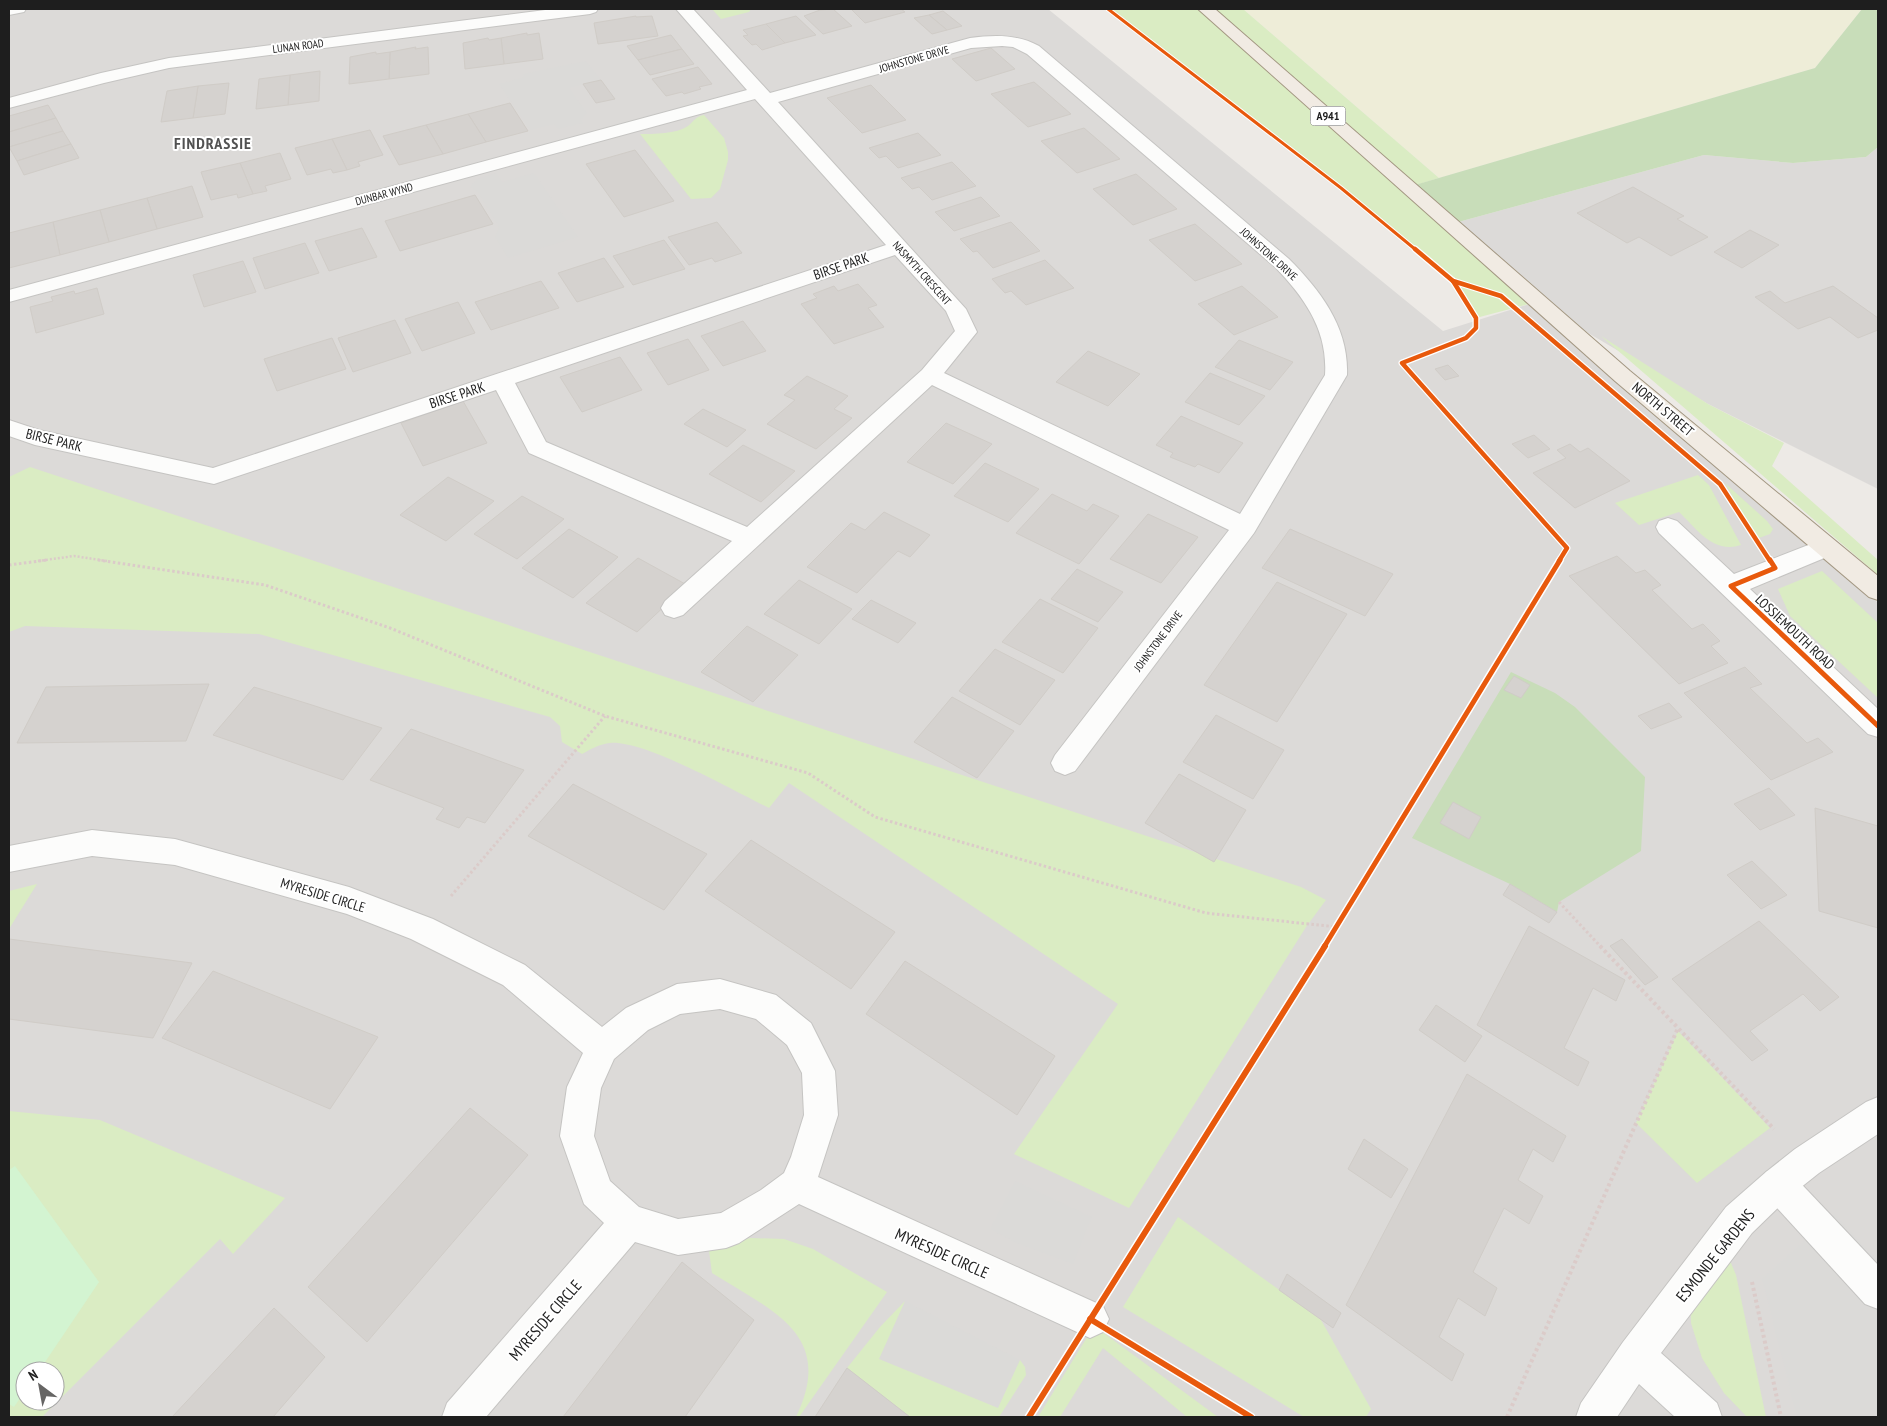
<svg xmlns="http://www.w3.org/2000/svg" width="1887" height="1426" font-family="'PT Sans Narrow',sans-serif">
	<rect width="100%" height="100%" fill="#edeae6"/>
	<path fill="#dcdad8" fill-rule="evenodd" d="M9 9H1048L1443 331 1536 302 1451 224 1704 155 1793 163 1866 157 1878 147V489L1708 404 1541 305 1825 548 1878 603V1417H9ZM25 1371H55V1401H25Z"/>
	<g fill="#dbdad8">
		<path d="M586 61 601 80 569 88 587 113 581 120 583 123 558 129 554 124 530 130 499 84 524 77 523 74Z"/>
		<path d="M496 173 502 182 534 173 578 237 508 258 495 237 499 227 478 192 470 187 477 179Z"/>
		<path d="M1015 1181 1092 1217 1073 1264 1017 1243 990 1229Z"/>
		<path d="M1834 1214 1878 1261V1417H1797L1762 1279Z"/>
		<path d="M905 1301 1020 1360 998 1408 878 1359Z"/>
	</g>
	<path fill="#eeedd8" d="M1243 9H1862L1815 68 1439 178Z"/>
	<g fill="#daecc3" fill-rule="evenodd">
		<path d="M712 9H751L749 12 721 19Z"/>
		<path d="M1108 9H1243L1439 178 1409 187 1536 302 1476 318 1453 281 1341 188Z"/>
		<path d="M704 115 724 138 728 152V160L720 189 711 198 691 199 640 134C654 134 676 134 688 126 694 121 695 117 704 115Z"/>
		<path d="M1601 336 1708 404 1784 443 1772 466 1878 560V575Z"/>
		<path d="M30 467 1301 887 1326 900 1306 927 1129 1208 1014 1154 1118 1004 789 783 769 808C734 791 645 740 610 743 600 744 591 749 582 754L562 742 560 726 550 717 259 634 25 626 9 632V477Z"/>
		<path d="M1698 475 1709 485 1741 545C1713 554 1697 529 1679 512L1639 525 1615 503Z"/>
		<path d="M1725 483 1767 521 1773 529 1770 534 1756 539Z"/>
		<path d="M1822 571 1878 623V698L1790 616 1778 589Z"/>
		<path d="M37 884 9 929V891Z"/>
		<path d="M1678 1031 1770 1128 1697 1183 1636 1123Z"/>
		<path d="M9 1111 100 1120 285 1198 233 1254 220 1239 42 1417H9ZM25 1371H55V1401H25Z"/>
		<path d="M1178 1217 1321 1320 1371 1409 1366 1417H1304L1123 1307Z"/>
		<path d="M750 1238 784 1239 813 1249 887 1292 799 1417H796C836 1334 772 1311 712 1273L709 1251Z"/>
		<path d="M1721 1239 1736 1275 1766 1417H1747L1724 1393 1702 1358 1691 1323 1690 1289Z"/>
		<path d="M905 1301 879 1359 998 1408 1020 1360 1025 1367 1026 1375 999 1417H910L847 1368 880 1327Z"/>
		<path d="M1094 1326 1218 1417H1187L1103 1348 1060 1417H1038Z"/>
	</g>
	<g fill="#c8ddb9">
		<path d="M1862 9H1878V147L1866 157 1793 163 1704 155 1451 224 1408 187 1815 68Z"/>
		<path d="M1511 672 1555 693 1575 707 1645 777 1641 851 1559 902 1557 912 1510 884 1412 838Z"/>
	</g>
	<path fill="#d3f4d1" d="M15 1166 99 1282 39 1371H25V1391L14 1407 9 1404V1170Z"/>
	<g fill="#d5d2cf" stroke="#d0ccc7">
		<path d="M833 9 852 26 823 34 804 16 820 10Z"/>
		<path d="M851 9H901L905 12 865 23Z"/>
		<path d="M943 11 962 26 947 30 929 15Z"/>
		<path d="M929 15 947 30 932 34 914 18Z"/>
		<path d="M636 16V17L652 16 658 36 598 44 594 23Z"/>
		<path d="M796 16 816 35 785 43 766 24Z"/>
		<path d="M766 24 785 43 762 50 756 44 752 45 743 36 748 35 743 30Z"/>
		<path d="M527 33V35L539 33 543 59 504 64 501 38Z"/>
		<path d="M671 35 682 49 638 60 627 46Z"/>
		<path d="M488 38 489 40 501 38 504 64 465 69 463 43Z"/>
		<path d="M416 47 415 49 428 47 429 74 389 79 390 52Z"/>
		<path d="M991 48 1015 69 976 81 952 59Z"/>
		<path d="M682 49 694 64 650 75 638 60Z"/>
		<path d="M376 52V54L390 52 389 79 349 84 350 57Z"/>
		<path d="M698 67 712 84 699 87 701 89 684 94 682 92 666 96 652 79Z"/>
		<path d="M320 71 319 101 288 105 290 75Z"/>
		<path d="M290 75 288 105 256 109 259 79Z"/>
		<path d="M601 80 615 99 596 103 583 84Z"/>
		<path d="M1034 82 1071 114 1028 127 991 94Z"/>
		<path d="M229 83 225 114 193 118 198 86Z"/>
		<path d="M871 85 906 120 862 133 827 98Z"/>
		<path d="M198 86 193 118 161 122 167 91Z"/>
		<path d="M510 103 528 131 486 142 468 114Z"/>
		<path d="M48 105 56 118 9 132V116Z"/>
		<path d="M468 114 486 142 443 154 426 125Z"/>
		<path d="M56 118 63 131 9 147V132Z"/>
		<path d="M426 125 443 154 399 165 383 136Z"/>
		<path d="M1084 128 1120 159 1077 173 1041 141Z"/>
		<path d="M370 130 383 155 358 162 360 166 347 170 332 139Z"/>
		<path d="M63 131 71 144 17 161 9 147Z"/>
		<path d="M918 133 941 155 898 168 886 156 879 158 869 148Z"/>
		<path d="M332 139 347 170 333 173 331 169 307 175 295 148Z"/>
		<path d="M71 144 79 158 24 175 17 161Z"/>
		<path d="M635 150 674 201 624 217 586 164Z"/>
		<path d="M280 153 291 179 265 186 267 191 253 194 240 163Z"/>
		<path d="M952 162 976 186 932 200 919 187 912 189 901 178Z"/>
		<path d="M240 163 253 194 238 198 237 194 211 200 201 172Z"/>
		<path d="M1136 174 1177 209 1133 225 1093 189Z"/>
		<path d="M192 186 203 217 157 229 147 198Z"/>
		<path d="M1633 187 1684 216 1677 219 1708 237 1671 256 1639 237 1627 243 1577 213Z"/>
		<path d="M475 195 493 224 400 251 385 221Z"/>
		<path d="M981 197 1000 216 954 231 935 212Z"/>
		<path d="M147 198 157 229 109 242 100 210Z"/>
		<path d="M100 210 109 242 60 255 53 222Z"/>
		<path d="M53 222 60 255 9 268V233Z"/>
		<path d="M717 222 742 253 715 262 712 258 689 265 668 237Z"/>
		<path d="M1011 222 1040 251 993 268 977 251 973 252 960 239Z"/>
		<path d="M1195 224 1242 264 1195 281 1149 240Z"/>
		<path d="M362 228 377 257 329 271 315 241Z"/>
		<path d="M1750 230 1779 245 1742 268 1714 252Z"/>
		<path d="M664 240 685 269 633 285 613 256Z"/>
		<path d="M305 243 319 273 265 289 253 258Z"/>
		<path d="M604 258 624 287 577 302 558 273Z"/>
		<path d="M1045 260 1074 288 1026 305 1011 291 1005 293 992 279Z"/>
		<path d="M243 261 256 292 204 307 193 275Z"/>
		<path d="M541 281 559 308 491 330 475 302Z"/>
		<path d="M858 284 877 305 868 308 884 327 834 344 801 304 817 298 813 294 834 286 838 291Z"/>
		<path d="M1242 286 1278 317 1234 335 1198 304Z"/>
		<path d="M1833 286 1878 318V330L1858 338 1830 317 1798 329 1755 297 1770 291 1785 303Z"/>
		<path d="M97 288 104 314 36 333 30 307 53 301 51 297 74 291 75 294Z"/>
		<path d="M458 302 475 333 422 351 405 319Z"/>
		<path d="M395 320 411 353 353 372 338 338Z"/>
		<path d="M743 321 766 351 723 366 701 336Z"/>
		<path d="M332 338 346 369 277 391 264 359Z"/>
		<path d="M688 339 709 370 668 385 647 353Z"/>
		<path d="M1239 340 1293 362 1270 390 1215 367Z"/>
		<path d="M1088 351 1140 374 1108 406 1056 382Z"/>
		<path d="M620 357 642 390 582 412 560 377Z"/>
		<path d="M1448 365 1459 376 1445 380 1435 369Z"/>
		<path d="M1210 373 1265 396 1239 425 1185 402Z"/>
		<path d="M807 376 848 396 834 409 852 418 816 449 767 424 795 400 784 395Z"/>
		<path d="M463 401 487 443 423 466 401 423Z"/>
		<path d="M703 409 746 430 727 447 684 424Z"/>
		<path d="M1181 416 1243 443 1219 473 1198 464 1195 467 1170 457 1173 453 1156 445Z"/>
		<path d="M946 423 992 444 953 484 907 462Z"/>
		<path d="M1534 435 1550 449 1528 458 1512 444Z"/>
		<path d="M1570 444 1580 452 1588 448 1630 481 1575 508 1533 473 1566 458 1557 450Z"/>
		<path d="M743 445 795 471 761 502 709 474Z"/>
		<path d="M985 463 1039 489 1008 522 954 496Z"/>
		<path d="M448 477 494 501 446 541 400 515Z"/>
		<path d="M1052 494 1087 511 1093 504 1119 516 1079 564 1016 533Z"/>
		<path d="M522 496 564 519 517 559 474 534Z"/>
		<path d="M884 512 930 535 910 557 898 551 857 593 807 567 851 523 865 530Z"/>
		<path d="M1148 514 1198 537 1161 583 1110 559Z"/>
		<path d="M569 529 618 557 573 598 522 568Z"/>
		<path d="M1290 529 1393 574 1365 616 1262 568Z"/>
		<path d="M1617 556 1636 573 1645 570 1661 585 1652 590 1692 629 1703 624 1720 641 1711 646 1728 663 1679 684 1569 576Z"/>
		<path d="M638 558 687 585 637 632 586 603Z"/>
		<path d="M1077 569 1123 592 1098 622 1051 599Z"/>
		<path d="M799 580 852 609 819 644 764 614Z"/>
		<path d="M1277 582 1347 614 1277 722 1204 685Z"/>
		<path d="M1040 599 1098 628 1063 673 1002 642Z"/>
		<path d="M871 600 916 623 898 643 852 619Z"/>
		<path d="M747 626 798 655 753 702 701 672Z"/>
		<path d="M995 649 1055 680 1020 725 959 691Z"/>
		<path d="M1745 667 1762 684 1750 688 1807 743 1818 738 1833 752 1771 780 1684 693Z"/>
		<path d="M1514 676 1530 685 1521 698 1504 690Z"/>
		<path d="M209 684 186 741 17 743 46 687Z"/>
		<path d="M254 687 312 705 382 728 343 780 213 735Z"/>
		<path d="M952 697 1014 731 977 778 914 742Z"/>
		<path d="M1669 703 1682 717 1651 729 1638 716Z"/>
		<path d="M1216 715 1284 750 1253 799 1183 762Z"/>
		<path d="M411 729 524 770 485 823 467 817 459 828 436 819 444 808 370 780Z"/>
		<path d="M1179 774 1246 810 1214 862 1145 823Z"/>
		<path d="M573 784 707 854 664 910 528 836Z"/>
		<path d="M1769 788 1795 815 1760 830 1734 804Z"/>
		<path d="M1453 802 1481 817 1469 839 1440 823Z"/>
		<path d="M1815 808 1878 826V928L1819 911Z"/>
		<path d="M751 840 895 932 851 989 705 891Z"/>
		<path d="M1752 861 1787 895 1761 909 1727 875Z"/>
		<path d="M1510 884 1557 912 1549 923 1503 895Z"/>
		<path d="M1759 921 1839 997 1820 1011 1803 994 1750 1031 1768 1050 1752 1061 1672 979Z"/>
		<path d="M1529 926 1625 980 1616 1001 1593 988 1564 1048 1589 1062 1578 1086 1477 1025Z"/>
		<path d="M9 939 192 963 153 1038 9 1019Z"/>
		<path d="M1622 939 1658 977 1645 985 1610 946Z"/>
		<path d="M905 961 1055 1056 1017 1115 866 1014Z"/>
		<path d="M213 971 378 1037 330 1109 162 1038Z"/>
		<path d="M1436 1005 1482 1036 1465 1062 1419 1030Z"/>
		<path d="M1467 1074 1566 1136 1553 1162 1533 1149 1518 1180 1543 1196 1529 1224 1504 1208 1473 1272 1497 1288 1485 1316 1458 1298 1439 1337 1464 1354 1452 1381 1346 1305Z"/>
		<path d="M470 1108 528 1155 367 1342 308 1287Z"/>
		<path d="M1364 1139 1408 1169 1391 1198 1348 1169Z"/>
		<path d="M682 1262 754 1320 685 1417H563Z"/>
		<path d="M1287 1274 1341 1313 1333 1328 1279 1290Z"/>
		<path d="M274 1308 325 1357 273 1417H172Z"/>
		<path d="M847 1368 910 1417H815Z"/>
	</g>
	<g fill="none" stroke-linecap="round" stroke-linejoin="round">
		<g stroke="#c5c4c2" stroke-width="2">
			<path id="lane" d="M1778 1167 1790 1172 1878 1265V1309L1865 1304 1766 1196 1761 1184 1766 1172Z"/>
		</g>
		<g stroke="#c5c4c2" stroke-width="2">
			<g id="street">
				<path d="M9 9H26L24 12 9 15Z"/>
				<path d="M553 9H598L596 12 590 14 169 68 104 83 9 108V98L101 73 169 58Z"/>
				<path d="M676 9H693L770 93 970 38C994 35 1017 34 1039 46L1289 259C1321 291 1349 328 1347 375L1254 533 1075 771 1065 775 1055 771 1051 763 1055 755 1229 530 932 385 683 615 674 618 665 615 661 608 665 601 732 541 529 453 496 390 214 484 35 445 9 436V420L39 430 213 468 886 245 755 99 9 302V290L747 90ZM1002 46 1013 47 1027 54 1275 267C1305 298 1328 331 1325 375L1240 514 944 373 977 332 966 309 778 102 971 48ZM895 255 946 311 955 331 922 370 747 527 546 442 515 383Z"/>
				<path d="M1668 518 1677 521 1734 574 1816 542 1825 539 1834 542 1837 548 1834 554 1750 589 1878 709V737L1868 734 1659 533 1656 527 1659 521Z"/>
				<path d="M92 830 175 839 349 887 433 919 525 965 602 1027 626 1008 677 984 720 979 776 995 811 1023 835 1071 838 1115 818 1177 1103 1306 1109 1319 1103 1332 1090 1338 1077 1332 799 1204 739 1243 726 1248 678 1255 635 1242 486 1417H442L447 1403 604 1223 584 1204 560 1136 567 1087 583 1053 503 985 411 939 347 914 175 865 92 856 9 872V846ZM720 1009 756 1019 787 1045 802 1073 804 1115 791 1157 784 1173 761 1190 721 1213 678 1219 639 1207 610 1181 594 1136 601 1088 614 1059 648 1030 680 1014Z"/>
				<path d="M1878 1097V1134L1819 1173 1790 1196 1752 1233 1661 1353 1717 1403 1722 1417H1675L1639 1384 1617 1417H1576L1581 1403 1623 1342 1726 1207 1766 1172 1795 1149 1866 1102Z"/>
			</g>
		</g>
		<g stroke="#a39782" stroke-width="2">
			<path id="primary" d="M1198 9H1215L1630 371 1878 576V600L1869 597 1615 381Z"/>
		</g>
		<path stroke="#dbcbc9" stroke-width="2.5" stroke-dasharray="2 2" stroke-linecap="butt" d="M38 561 74 556 107 561"/>
		<g stroke="#dbcbc9" stroke-width="3" stroke-dasharray="2.5 2.5" stroke-linecap="butt">
			<path d="M98 560 265 585 390 628 605 716 808 773 875 817 1206 913 1337 927"/>
			<path d="M9 565 47 560"/>
			<path d="M451 896 605 716"/>
			<path d="M1559 902 1601 947"/>
		</g>
		<g stroke="#dbcbc9" stroke-width="4" stroke-dasharray="3 3" stroke-linecap="butt">
			<path d="M1600 946 1678 1028"/>
			<path d="M1752 1282 1781 1417"/>
			<path d="M1507 1417 1678 1028 1774 1129"/>
		</g>
		<use href="#lane" fill="#fcfcfb" fill-rule="evenodd"/>
		<use href="#street" fill="#fcfcfb" fill-rule="evenodd"/>
		<use href="#primary" fill="#f1ebe3" fill-rule="evenodd"/>
		<g stroke="#fff" stroke-width="5">
			<path id="cycleway-far3" d="M1108 9 1341 188 1416 250"/>
		</g>
		<g stroke="#fff" stroke-width="7">
			<g id="cycleway-far2">
				<path d="M1415 249 1453 281 1501 296 1720 484 1770 561"/>
				<path d="M1453 281 1476 318V328L1466 338 1402 363 1567 548 1559 561"/>
			</g>
		</g>
		<g stroke="#fff" stroke-width="8">
			<g id="cycleway-far1">
				<path d="M1770 560 1775 568 1731 586 1878 726"/>
				<path d="M1324 947 1560 560"/>
			</g>
		</g>
		<g stroke="#fff" stroke-width="9">
			<g id="cycleway">
				<path d="M1090 1319 1251 1417"/>
				<path d="M1029 1417 1325 946"/>
			</g>
		</g>
		<use href="#cycleway-far3" stroke="#e8590c" stroke-width="3"/>
		<use href="#cycleway-far2" stroke="#e8590c" stroke-width="4.5"/>
		<use href="#cycleway-far1" stroke="#e8590c" stroke-width="5"/>
		<use href="#cycleway" stroke="#e8590c" stroke-width="6"/>
	</g>
	<g text-anchor="middle" stroke-width="4" stroke-linejoin="round" paint-order="stroke">
		<g font-size="11" fill="#1e1e1e" stroke="#fff">
			<text transform="translate(298 46) rotate(-7)" y="4">LUNAN ROAD</text>
			<text transform="translate(914 59) rotate(-16)" y="4">JOHNSTONE DRIVE</text>
			<text transform="translate(384 194) rotate(-15)" y="4">DUNBAR WYND</text>
			<text transform="translate(1269 254) rotate(42)" y="4">JOHNSTONE DRIVE</text>
			<text transform="translate(922 273) rotate(48)" y="4">NASMYTH CRESCENT</text>
			<text transform="translate(1158 641) rotate(-53)" y="4">JOHNSTONE DRIVE</text>
		</g>
		<rect fill="#fff" stroke="#626262" stroke-width="1" x="1310.5" y="106.5" width="35" height="19" rx="4"/>
		<g font-size="12" font-weight="bold" fill="#1e1e1e">
			<text x="1328" y="120">A941</text>
		</g>
		<g font-size="14" fill="#1e1e1e" stroke="#fff">
			<text transform="translate(841 266) rotate(-19)" y="5">BIRSE PARK</text>
			<text transform="translate(457 395) rotate(-18)" y="5">BIRSE PARK</text>
			<text transform="translate(1663 409) rotate(40)" y="5">NORTH STREET</text>
			<text transform="translate(54 440) rotate(14)" y="5">BIRSE PARK</text>
			<text transform="translate(1795 632) rotate(43)" y="5">LOSSIEMOUTH ROAD</text>
			<text transform="translate(323 895) rotate(17)" y="5">MYRESIDE CIRCLE</text>
		</g>
		<g font-size="16" font-weight="bold" letter-spacing="1" fill="#515151" stroke="#fff">
			<text x="213" y="149">FINDRASSIE</text>
		</g>
		<g font-size="16" fill="#1e1e1e" stroke="#fff">
			<text transform="translate(942 1253) rotate(24)" y="6">MYRESIDE CIRCLE</text>
			<text transform="translate(1715 1255) rotate(-51)" y="6">ESMONDE GARDENS</text>
			<text transform="translate(545 1320) rotate(-49)" y="6">MYRESIDE CIRCLE</text>
		</g>
	</g>
	<rect width="1887" height="1426" fill="none" stroke="#1e1e1e" stroke-width="20"/>
	<g transform="translate(40 1386) rotate(328)"><circle r="24" fill="#ffffff" stroke="#a5a5a5"/>
	<path d="M0-4L9 19L0 12L-9 19Z" fill="#666564"/>
	<text y="-8" font-size="14" font-weight="bold" text-anchor="middle" fill="#1e1e1e">N</text>
	</g>
</svg>
